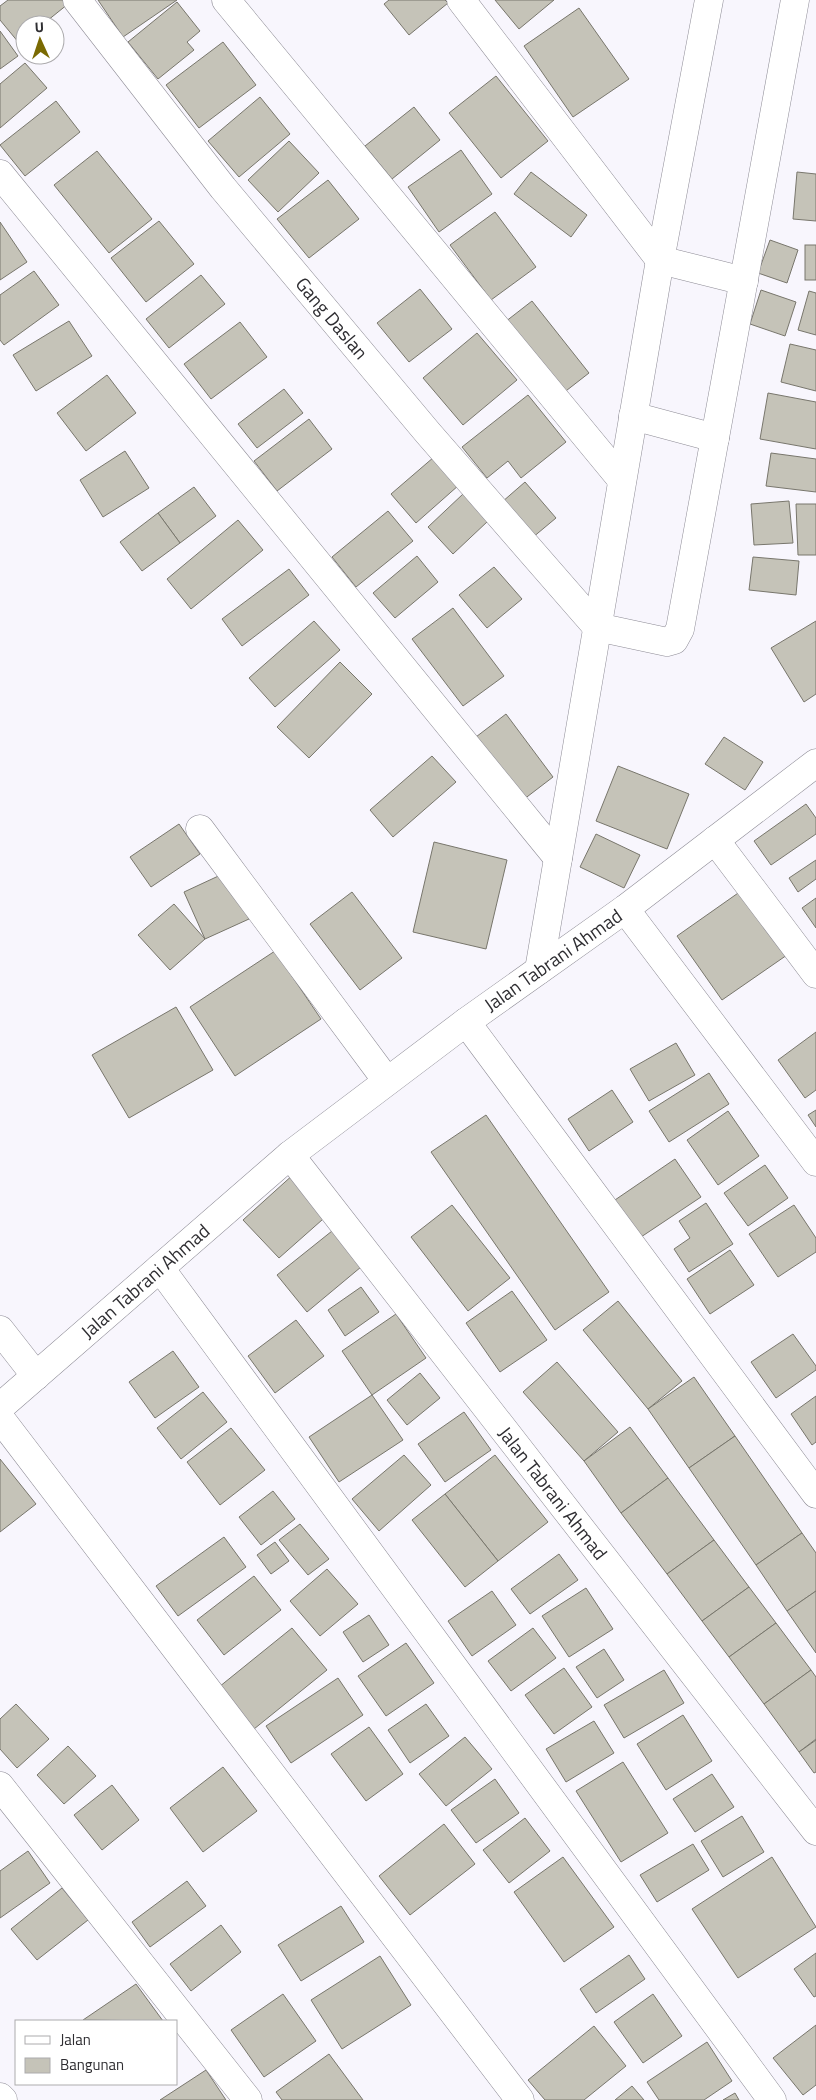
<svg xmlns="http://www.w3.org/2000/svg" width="816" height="2100" font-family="'Titillium Web',sans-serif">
	<rect width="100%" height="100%" fill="#f8f6fd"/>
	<g fill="#c5c3b8" stroke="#78766c">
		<path d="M8 0H64L68 4 42 25H25V38L19 43 0 20V6Z"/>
		<path d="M98 0H177L123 37Z"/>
		<path d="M389 0H445L448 3 409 35 384 4Z"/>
		<path d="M495 0H554L519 29Z"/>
		<path d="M177 2 200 31 187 42 194 50 158 79 128 42Z"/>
		<path d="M579 8 629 79 573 117 524 46Z"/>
		<path d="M0 31 18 56 0 69Z"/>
		<path d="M223 42 256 85 199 128 166 85Z"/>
		<path d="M25 63 47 88 0 128V84Z"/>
		<path d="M496 76 548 141 501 178 449 113Z"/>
		<path d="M260 97 290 134 239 177 208 141Z"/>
		<path d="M56 101 80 132 25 176 0 145Z"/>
		<path d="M414 107 440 140 392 179 365 146Z"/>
		<path d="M289 141 319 173 278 212 248 180Z"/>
		<path d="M461 150 492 194 439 232 408 187Z"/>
		<path d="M97 151 152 219 109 253 54 185Z"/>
		<path d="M531 172 587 215 571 237 514 194Z"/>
		<path d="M797 172 816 174V221L793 219Z"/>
		<path d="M328 180 359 219 309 258 277 219Z"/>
		<path d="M495 212 536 267 491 300 450 245Z"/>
		<path d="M159 221 194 264 146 302 111 258Z"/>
		<path d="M0 222 27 262 0 280Z"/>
		<path d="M770 240 798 250 787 283 758 273Z"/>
		<rect x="805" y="245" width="11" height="35"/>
		<path d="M34 271 59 305 4 345 0 340V295Z"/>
		<path d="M201 275 225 304 169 348 146 319Z"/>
		<path d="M420 289 452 329 409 362 377 323Z"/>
		<path d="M761 290 796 302 785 336 750 324Z"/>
		<path d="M809 291 816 293V335L798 330Z"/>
		<path d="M532 301 589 373 562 394 505 322Z"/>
		<path d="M69 321 92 356 36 391 13 355Z"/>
		<path d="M240 322 267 357 211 399 184 364Z"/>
		<path d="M477 333 517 380 463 425 423 378Z"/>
		<path d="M790 344 816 350V391L781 382Z"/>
		<path d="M107 375 136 413 86 451 57 413Z"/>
		<path d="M284 389 303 413 257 448 238 424Z"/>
		<path d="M768 393 816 402V449L760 439Z"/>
		<path d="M528 395 566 442 521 478 508 461 487 478 462 447Z"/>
		<path d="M309 419 332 449 277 491 254 461Z"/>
		<path d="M125 451 149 488 103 517 80 480Z"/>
		<path d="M771 453 816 459V492L766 486Z"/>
		<path d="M434 457 459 485 416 523 391 494Z"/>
		<path d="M525 482 556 518 532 538 502 502Z"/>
		<path d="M194 487 216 516 180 543 158 513Z"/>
		<path d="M463 494 488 521 453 554 428 527Z"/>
		<path d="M789 501 793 543 754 545 751 504Z"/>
		<path d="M796 504H816V555H798Z"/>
		<path d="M388 511 413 541 356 587 332 557Z"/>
		<path d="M158 513 180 543 142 571 120 542Z"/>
		<path d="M238 520 263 550 191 609 167 579Z"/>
		<path d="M417 556 438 582 395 618 373 593Z"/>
		<path d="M753 557 799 561 796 595 749 590Z"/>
		<path d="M494 567 522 599 487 628 459 595Z"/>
		<path d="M289 569 309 595 242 646 222 619Z"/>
		<path d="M453 608 504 676 463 706 412 639Z"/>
		<path d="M314 621 340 650 275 707 249 678Z"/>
		<path d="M816 621V694L804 702 771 648Z"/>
		<path d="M340 662 372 694 309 758 277 727Z"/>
		<path d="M506 714 553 777 519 803 472 740Z"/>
		<path d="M724 737 763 762 745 790 705 764Z"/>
		<path d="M432 756 456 782 393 837 370 810Z"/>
		<path d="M618 766 689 794 667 849 596 821Z"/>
		<path d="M806 804 816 818V834L771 865 754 841Z"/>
		<path d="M179 824 200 854 151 887 130 857Z"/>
		<path d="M596 834 640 855 624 888 580 867Z"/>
		<path d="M434 842 507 860 486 949 413 932Z"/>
		<path d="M816 860V879L798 892 789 878Z"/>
		<path d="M227 872 249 919 205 939 184 892Z"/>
		<path d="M741 891 787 955 722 1000 677 936Z"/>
		<path d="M352 892 402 958 360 990 310 924Z"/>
		<path d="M816 898V928L802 908Z"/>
		<path d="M174 904 205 939 170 970 138 935Z"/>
		<path d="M275 951 321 1019 235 1076 190 1007Z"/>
		<path d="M176 1007 213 1070 129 1118 92 1055Z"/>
		<path d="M816 1032V1090L805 1098 778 1060Z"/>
		<path d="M676 1043 695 1075 649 1101 630 1069Z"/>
		<path d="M709 1073 729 1104 669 1142 649 1111Z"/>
		<path d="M612 1090 633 1122 589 1151 568 1119Z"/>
		<path d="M816 1110V1127L808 1115Z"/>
		<path d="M728 1111 759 1156 718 1185 687 1140Z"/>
		<path d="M486 1115 609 1292 555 1330 431 1152Z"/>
		<path d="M675 1159 701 1197 638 1239 612 1202Z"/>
		<path d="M765 1165 788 1198 748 1226 724 1193Z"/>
		<path d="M295 1173 331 1212 279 1258 243 1220Z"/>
		<path d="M706 1203 733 1244 689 1272 674 1249 690 1238 679 1221Z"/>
		<path d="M452 1205 510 1278 468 1311 411 1237Z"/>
		<path d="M794 1205 816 1238V1252L778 1277 749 1234Z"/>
		<path d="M332 1231 361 1267 307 1312 277 1275Z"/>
		<path d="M730 1250 754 1285 710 1314 687 1279Z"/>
		<path d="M361 1287 379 1312 345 1336 328 1310Z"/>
		<path d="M512 1291 547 1340 500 1372 466 1323Z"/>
		<path d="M618 1301 682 1381 648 1409 583 1330Z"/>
		<path d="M396 1314 426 1358 372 1395 342 1351Z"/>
		<path d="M296 1320 324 1356 275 1393 248 1356Z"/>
		<path d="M793 1334 816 1366V1370L776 1398 751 1362Z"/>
		<path d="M173 1351 199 1387 155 1418 129 1382Z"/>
		<path d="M557 1362 618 1432 584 1461 523 1392Z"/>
		<path d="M420 1373 440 1398 407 1425 387 1400Z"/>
		<path d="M694 1377 735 1436 689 1468 648 1409Z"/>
		<path d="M203 1392 227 1422 181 1459 157 1428Z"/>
		<path d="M372 1395 403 1440 339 1482 309 1437Z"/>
		<path d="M816 1396V1442L812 1445 791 1414Z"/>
		<path d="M464 1412 491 1450 445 1482 418 1444Z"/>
		<path d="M630 1427 668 1478 621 1513 584 1461Z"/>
		<path d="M231 1428 265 1470 220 1505 187 1462Z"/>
		<path d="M735 1436 802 1533 756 1565 689 1468Z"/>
		<path d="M404 1455 431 1485 379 1531 352 1499Z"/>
		<path d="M495 1455 548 1522 498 1561 445 1494Z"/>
		<path d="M0 1459 36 1504 0 1532Z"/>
		<path d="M668 1478 714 1540 667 1574 621 1513Z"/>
		<path d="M273 1491 295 1519 261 1545 239 1517Z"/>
		<path d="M445 1494 498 1561 465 1587 412 1520Z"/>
		<path d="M300 1524 329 1559 308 1575 279 1540Z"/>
		<path d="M802 1533 816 1553V1591L787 1611 756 1565Z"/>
		<path d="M224 1537 246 1567 178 1616 156 1586Z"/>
		<path d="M714 1540 749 1587 702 1621 667 1574Z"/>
		<path d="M275 1542 289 1561 271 1574 257 1555Z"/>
		<path d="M559 1554 578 1580 530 1614 511 1589Z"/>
		<path d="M327 1569 358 1604 320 1636 290 1601Z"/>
		<path d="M254 1576 281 1610 224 1655 197 1620Z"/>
		<path d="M749 1587 776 1623 729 1657 702 1621Z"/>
		<path d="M586 1588 613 1629 569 1657 542 1616Z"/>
		<path d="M492 1591 516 1625 472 1656 448 1621Z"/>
		<path d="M816 1591V1653L787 1611Z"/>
		<path d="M369 1615 389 1645 363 1662 343 1632Z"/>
		<path d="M776 1623 811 1670 764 1704 729 1657Z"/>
		<path d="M292 1628 327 1670 254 1729 219 1687Z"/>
		<path d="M533 1628 556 1658 511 1691 488 1661Z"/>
		<path d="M406 1643 434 1683 386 1716 358 1676Z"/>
		<path d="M604 1649 624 1680 597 1698 576 1667Z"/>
		<path d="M564 1668 592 1707 554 1734 525 1695Z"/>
		<path d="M664 1670 684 1703 624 1738 604 1705Z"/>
		<path d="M811 1670 816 1677V1739L799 1752 764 1704Z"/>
		<path d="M338 1678 363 1715 291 1763 266 1726Z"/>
		<path d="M16 1704 49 1739 17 1768 0 1749V1719Z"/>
		<path d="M426 1704 449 1736 410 1763 388 1730Z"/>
		<path d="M683 1715 712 1761 666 1790 637 1744Z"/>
		<path d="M594 1721 614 1753 566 1782 546 1749Z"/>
		<path d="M369 1727 403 1774 366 1801 331 1754Z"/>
		<path d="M465 1737 492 1769 446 1806 419 1774Z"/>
		<path d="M816 1740V1772L814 1773 799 1752Z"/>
		<path d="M68 1746 96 1776 64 1804 37 1775Z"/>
		<path d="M623 1762 668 1833 621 1862 576 1791Z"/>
		<path d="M223 1767 257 1811 203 1852 170 1808Z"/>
		<path d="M712 1774 734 1807 695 1832 673 1799Z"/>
		<path d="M495 1779 519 1813 476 1843 451 1810Z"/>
		<path d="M112 1785 139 1820 102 1850 74 1815Z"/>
		<path d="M742 1816 764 1852 723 1877 701 1841Z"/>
		<path d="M525 1818 550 1851 509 1883 483 1850Z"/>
		<path d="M444 1824 475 1864 410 1915 379 1876Z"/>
		<path d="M693 1844 709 1870 657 1902 640 1875Z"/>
		<path d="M28 1851 50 1883 0 1918V1871Z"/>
		<path d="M563 1857 614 1927 564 1962 514 1892Z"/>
		<path d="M772 1857 816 1927 738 1978 692 1909Z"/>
		<path d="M187 1881 206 1906 150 1947 132 1922Z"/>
		<path d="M62 1888 88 1920 37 1960 11 1929Z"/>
		<path d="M341 1906 364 1942 301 1981 278 1945Z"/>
		<path d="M221 1925 241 1952 191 1991 170 1964Z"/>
		<path d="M816 1953V1996L814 1997 794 1969Z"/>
		<path d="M629 1955 645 1979 596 2013 580 1989Z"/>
		<path d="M380 1956 411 2005 342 2049 311 2000Z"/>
		<path d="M136 1984 163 2021 83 2020Z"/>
		<path d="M283 1994 316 2041 264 2077 231 2030Z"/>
		<path d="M653 1994 682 2036 643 2063 614 2022Z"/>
		<path d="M816 2025V2085L803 2095 773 2058Z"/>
		<path d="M594 2026 626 2066 584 2100H545L528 2080Z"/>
		<path d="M707 2042 732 2081 704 2100H659L647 2082Z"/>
		<path d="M329 2054 363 2100H282L276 2092Z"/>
		<path d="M206 2070 226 2100H160Z"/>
		<path d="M632 2086 644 2100H615Z"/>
		<path d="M735 2093 739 2100H723Z"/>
	</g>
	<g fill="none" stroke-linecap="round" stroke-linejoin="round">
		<g stroke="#8e8c96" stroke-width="29">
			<g id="street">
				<path d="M77 0 223 188 428 433 597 627 667 642 674 640 680 629 795 0"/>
				<path d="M226 0 622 480"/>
				<path d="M461 0 660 260 744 281"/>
				<path d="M0 174 558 858"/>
				<path d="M633 416 715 438"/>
				<path d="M200 829 387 1081"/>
				<path d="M715 840 816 974"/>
				<path d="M625 909 816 1162"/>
				<path d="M539 970 660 260 709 0"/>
				<path d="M466 1022 816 1494"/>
				<path d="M290 1155 816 1831"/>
				<path d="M160 1268 772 2100"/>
				<path d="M0 1330 36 1376"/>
				<path d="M0 1407 290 1155 466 1022 625 909 816 763"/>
				<path d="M0 1418 520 2100"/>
				<path d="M0 1786 248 2100"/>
				<path d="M0 2097 3 2100"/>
			</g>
		</g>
		<use href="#street" stroke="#fff" stroke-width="28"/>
	</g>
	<g text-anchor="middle" stroke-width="4.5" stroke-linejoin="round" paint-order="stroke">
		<g font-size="19" fill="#2f2e32" stroke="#fff">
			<text transform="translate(332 318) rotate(50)" y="7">Gang Daslan</text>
			<text transform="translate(553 960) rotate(-35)" y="7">Jalan Tabrani Ahmad</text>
			<text transform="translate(145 1281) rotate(-41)" y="7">Jalan Tabrani Ahmad</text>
			<text transform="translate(553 1493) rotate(52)" y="7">Jalan Tabrani Ahmad</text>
		</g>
	</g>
	<rect x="15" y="2020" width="162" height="65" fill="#ffffff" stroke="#acabad"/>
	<rect x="25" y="2036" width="25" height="8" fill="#ffffff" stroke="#acabad"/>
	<text x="60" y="2045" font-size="15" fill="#2f2e32">Jalan</text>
	<rect x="25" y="2058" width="25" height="15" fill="#c5c3b8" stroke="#acabad"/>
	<text x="60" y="2070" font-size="15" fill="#2f2e32">Bangunan</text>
	<g transform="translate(40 40) rotate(357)"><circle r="24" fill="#ffffff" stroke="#acabad"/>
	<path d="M0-4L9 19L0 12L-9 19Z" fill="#7a6a02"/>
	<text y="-8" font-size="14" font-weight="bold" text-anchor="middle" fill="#2f2e32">U</text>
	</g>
</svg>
